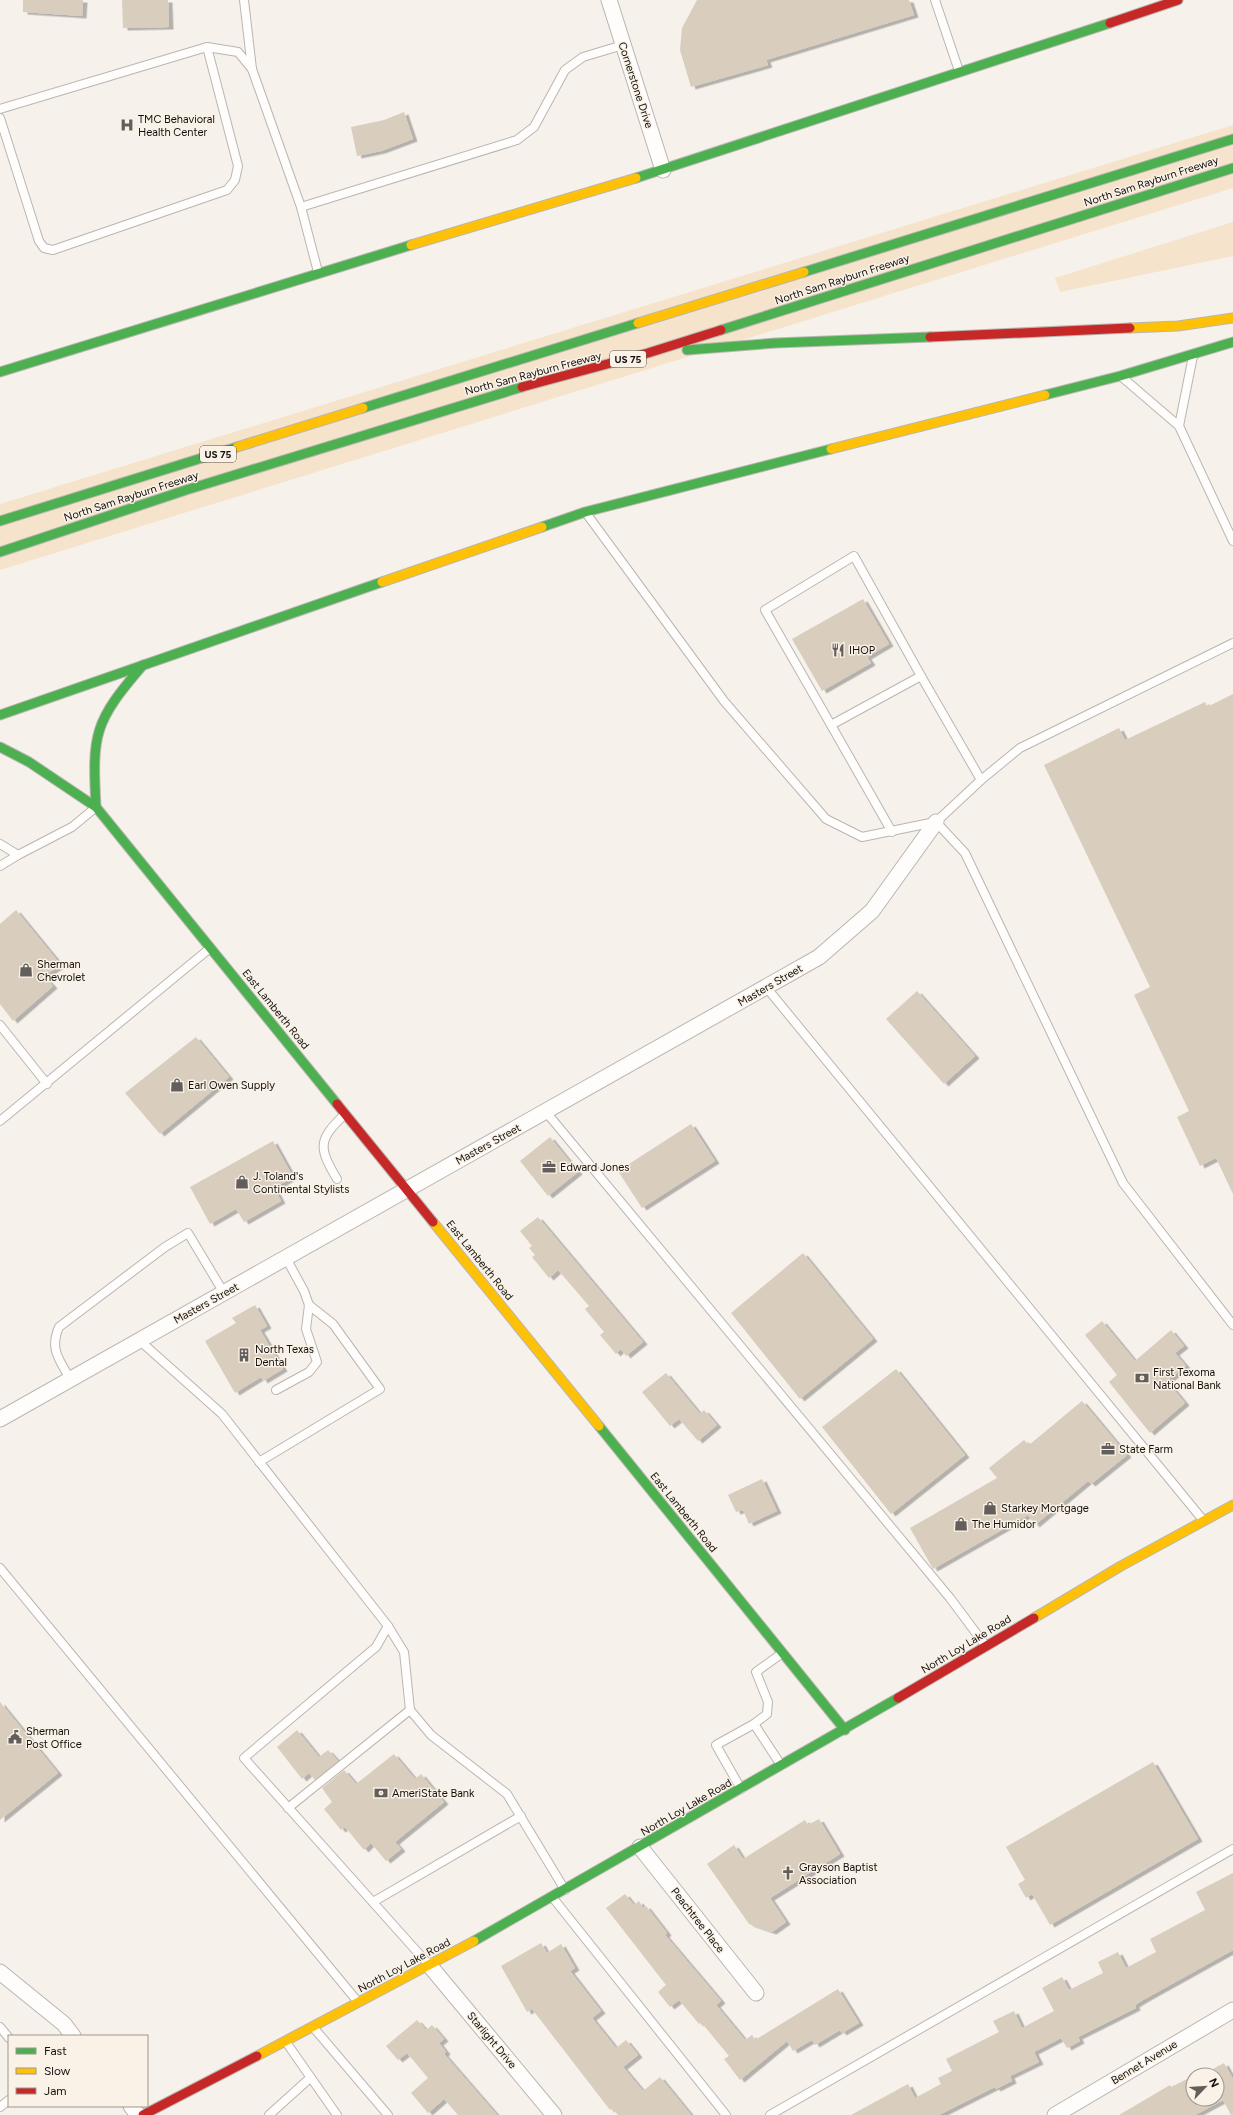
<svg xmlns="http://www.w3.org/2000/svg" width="1233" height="2115" font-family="Figtree,sans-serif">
	<defs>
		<filter id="shadow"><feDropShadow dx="4.5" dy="2.5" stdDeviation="0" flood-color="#0004"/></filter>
	</defs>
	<rect width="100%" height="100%" fill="#f6f1eb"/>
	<g fill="#f6e3cb">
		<path d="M1233 125V188L0 570V504Z"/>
		<path d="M1233 222V256L1060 292 1055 278Z"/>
	</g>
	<g fill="#d9cdbd" filter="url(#shadow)">
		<path d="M23 0H83L82 16 23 12Z"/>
		<path d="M122 0H168L169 27 123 28Z"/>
		<path d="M697 0H909L914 15 766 60 768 65 691 87 680 50 682 28Z"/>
		<path d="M404 112 413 139 381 151 357 156 351 127 384 120Z"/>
		<path d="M863 599 889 644 867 657 871 663 822 691 792 639Z"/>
		<path d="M1233 694V1194L1216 1158 1200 1166 1177 1117 1189 1111 1134 995 1150 987 1044 765 1119 728 1125 740 1205 702 1207 707Z"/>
		<path d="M16 910 61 965 44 976 53 986 13 1021 0 1004V924Z"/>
		<path d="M917 991 975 1056 944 1084 886 1019Z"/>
		<path d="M196 1037 229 1077 160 1134 125 1093Z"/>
		<path d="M691 1124 715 1161 642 1208 618 1171Z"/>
		<path d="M550 1137 578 1172 548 1196 520 1161Z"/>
		<path d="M273 1141 293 1177 274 1188 281 1201 244 1222 236 1209 210 1224 190 1187Z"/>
		<path d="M538 1217 643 1342 626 1356 621 1349 616 1354 600 1335 604 1332 585 1309 589 1306 558 1270 549 1278 532 1257 535 1255 529 1248 532 1246 520 1231Z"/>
		<path d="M803 1253 873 1339 800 1399 731 1313Z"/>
		<path d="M255 1305 267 1326 260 1330 283 1369 263 1381 261 1377 235 1393 205 1341 236 1323 232 1318Z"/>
		<path d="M1102 1321 1135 1361 1171 1330 1184 1346 1175 1353 1186 1366 1167 1381 1185 1403 1150 1433 1109 1382 1117 1375 1085 1335Z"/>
		<path d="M896 1369 965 1455 891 1514 822 1427Z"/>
		<path d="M666 1373 700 1414 704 1410 717 1425 698 1441 679 1419 670 1426 642 1392Z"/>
		<path d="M1082 1401 1127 1455 1091 1484 1088 1481 1035 1525 1028 1515 933 1569 910 1528 997 1478 989 1468 1024 1440 1029 1445Z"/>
		<path d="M762 1479 777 1511 749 1524 743 1510 736 1512 728 1495Z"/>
		<path d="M0 1702 58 1773 0 1820Z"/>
		<path d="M297 1730 319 1757 328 1750 338 1761 315 1780 309 1773 302 1779 277 1747Z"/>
		<path d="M394 1754 415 1779 421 1774 444 1802 395 1842 401 1849 386 1861 371 1843 364 1850 345 1827 341 1830 324 1809 332 1802 322 1788 344 1770 356 1784Z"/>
		<path d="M1153 1762 1198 1839 1050 1925 1032 1894 1026 1898 1018 1884 1025 1880 1006 1847Z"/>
		<path d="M819 1819 840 1854 770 1898 786 1922 772 1932 749 1924 707 1864 734 1845 743 1859 805 1820 808 1825Z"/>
		<path d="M1233 1873V1950L1143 2000 1135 2005 1136 2008 1078 2037 1080 2041 1067 2048 1061 2038 1034 2052 1039 2062 1010 2076 1012 2081 996 2089 995 2087 939 2115H851L908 2084 915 2098 941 2084 938 2078 952 2071 946 2059 999 2032 993 2021 1014 2011 1022 2028 1054 2011 1042 1988 1062 1977 1069 1990 1103 1973 1098 1962 1118 1952 1126 1968 1156 1952 1150 1939 1205 1910 1196 1892Z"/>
		<path d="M625 1894 634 1905 639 1901 643 1908 646 1906 667 1933 665 1935 721 2001 716 2005 745 2040 752 2035 755 2040 838 1989 859 2023 842 2033 840 2030 815 2045 812 2040 793 2051 787 2041 740 2080 724 2059 729 2056 701 2022 699 2024 679 2000 670 2007 658 1992 666 1985 606 1908Z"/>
		<path d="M541 1943 547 1953 561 1944 575 1968 570 1971 601 2011 592 2018 616 2048 626 2040 638 2055 623 2067 643 2091 660 2077 691 2115H618L612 2108 610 2110 532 2009 527 2012 501 1966Z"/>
		<path d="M417 2020 426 2030 432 2025 444 2039 439 2043 446 2052 444 2054 497 2115H458L444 2099 428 2113 411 2093 428 2078 407 2053 398 2060 386 2046Z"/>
		<path d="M1224 2063 1233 2079V2115H1231L1223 2100 1195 2115H1119L1170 2085 1171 2087 1193 2076V2099H1217V2075H1202Z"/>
	</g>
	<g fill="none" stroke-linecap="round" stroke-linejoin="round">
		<g stroke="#b9b6b1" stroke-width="10">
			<g id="lane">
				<path d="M244 0 252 69"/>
				<path d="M935 0 959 71"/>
				<path d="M0 109 207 47 238 52 252 69 301 207 318 272"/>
				<path d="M0 118 39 241 44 248 53 250 227 190 235 180 238 166 207 47"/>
				<path d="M301 207 517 140 534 127 565 70 583 57 623 45"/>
				<path d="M1123 378 1179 426 1233 541"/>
				<path d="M1179 426 1193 356"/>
				<path d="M586 513 724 701 826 819 862 837 935 822"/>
				<path d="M1233 643 1020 748 981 780 936 822 965 853 1123 1183 1233 1325"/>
				<path d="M831 725 765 610 854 556 921 676"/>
				<path d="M892 832 831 725 921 676 981 780"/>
				<path d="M0 844 18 855"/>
				<path d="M0 866 18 855 72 827 95 808"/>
				<path d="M766 987 1203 1520"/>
				<path d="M0 1025 47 1084"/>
				<path d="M546 1112 950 1598 985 1645"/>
				<path d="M0 1121 209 949"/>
				<path d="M337 1179C318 1147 318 1140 345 1114"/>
				<path d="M139 1340 222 1414 388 1626 376 1647 244 1758 429 1965"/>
				<path d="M70 1379C60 1360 49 1350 59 1327L165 1247 188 1233 224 1293"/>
				<path d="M276 1390 309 1372 317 1362 306 1329 309 1305 304 1291 286 1258"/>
				<path d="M259 1462 380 1389 333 1324 309 1305"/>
				<path d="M0 1568 358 2002"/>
				<path d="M388 1626 404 1652 410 1710 431 1735 507 1794 565 1890"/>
				<path d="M754 1724 767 1714 768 1702 756 1672 781 1654"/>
				<path d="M741 1789 716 1745 754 1724 781 1765"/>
				<path d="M288 1808 410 1710"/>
				<path d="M553 1898 726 2115"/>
				<path d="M373 1902 521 1816"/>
				<path d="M0 2027 9 2038"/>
				<path d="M313 2027 388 2115"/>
				<path d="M286 2042 337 2115"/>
				<path d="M0 2107 9 2100"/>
				<path d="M269 2115 310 2078"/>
				<path d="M770 2115 1233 1849"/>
			</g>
		</g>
		<g stroke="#b9b6b1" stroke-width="17">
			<g id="street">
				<path d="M609 0 663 170"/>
				<path d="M0 1419 819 957 872 911 936 822"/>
				<path d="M640 1847 756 1993"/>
				<path d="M430 1966 554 2115"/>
				<path d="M0 1972 64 2024 73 2036"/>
				<path d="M131 2106 138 2115"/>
				<path d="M1055 2115 1233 2010"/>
			</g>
		</g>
		<g stroke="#b9b6b1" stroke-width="11">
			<g id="fast">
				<path d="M636 178 1110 23"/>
				<path d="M804 272 1233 139"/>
				<path d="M721 330 1233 168"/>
				<path d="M687 350 776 343 930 337"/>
				<path d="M0 372 411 245"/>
				<path d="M1045 395 1120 376 1233 342"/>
				<path d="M363 408 638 323"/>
				<path d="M0 521 237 447"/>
				<path d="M542 527 585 512 831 449"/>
				<path d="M0 552 186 490 522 387"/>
				<path d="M0 715 382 582"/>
				<path d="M0 747 29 762 96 807 337 1104"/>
				<path d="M96 807C92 733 94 722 143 665"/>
				<path d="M599 1426 845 1730"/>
				<path d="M474 1941 898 1698"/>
			</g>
		</g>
		<g stroke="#b9b6b1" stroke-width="11">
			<g id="slow">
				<path d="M411 245 636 178"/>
				<path d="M638 323 804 272"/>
				<path d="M1130 328 1178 326 1233 318"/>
				<path d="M237 447 363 408"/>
				<path d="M831 449 1045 395"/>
				<path d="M382 582 542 527"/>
				<path d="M433 1222 599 1426"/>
				<path d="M1034 1618 1121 1566 1233 1505"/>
				<path d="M257 2056 474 1941"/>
			</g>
		</g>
		<g stroke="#b9b6b1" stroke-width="11">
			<g id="jam">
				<path d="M1110 23 1178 0"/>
				<path d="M930 337 1130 328"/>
				<path d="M522 387 648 353 721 330"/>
				<path d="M337 1104 433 1222"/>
				<path d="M898 1698 1034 1618"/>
				<path d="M143 2115 257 2056"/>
			</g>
		</g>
		<use href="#lane" stroke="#fefdfc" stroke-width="8"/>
		<use href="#street" stroke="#fefdfc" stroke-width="15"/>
		<use href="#fast" stroke="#4caf50" stroke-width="9"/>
		<use href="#slow" stroke="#ffc107" stroke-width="9"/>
		<use href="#jam" stroke="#c62828" stroke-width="9"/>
	</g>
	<defs>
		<g id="hospital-bare" transform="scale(1.08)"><path d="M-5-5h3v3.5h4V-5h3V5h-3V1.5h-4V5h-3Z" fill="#625e5a" stroke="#faf2e7" stroke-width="2.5" paint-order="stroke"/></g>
		<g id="restaurant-bare" transform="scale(1.08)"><path d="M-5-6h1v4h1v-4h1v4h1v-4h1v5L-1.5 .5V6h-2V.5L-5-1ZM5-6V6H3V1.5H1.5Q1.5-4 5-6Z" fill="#625e5a" stroke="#faf2e7" stroke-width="2.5" paint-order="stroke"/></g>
		<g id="shop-bare" transform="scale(1.08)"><path d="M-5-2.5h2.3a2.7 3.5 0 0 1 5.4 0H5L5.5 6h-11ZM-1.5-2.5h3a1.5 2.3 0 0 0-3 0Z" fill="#625e5a" stroke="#faf2e7" stroke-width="2.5" paint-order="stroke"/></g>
		<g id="office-bare" transform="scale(1.08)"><path d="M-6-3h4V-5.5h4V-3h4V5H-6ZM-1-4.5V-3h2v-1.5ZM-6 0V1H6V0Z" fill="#625e5a" stroke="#faf2e7" stroke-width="2.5" paint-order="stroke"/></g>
		<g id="building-bare" transform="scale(1.08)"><path d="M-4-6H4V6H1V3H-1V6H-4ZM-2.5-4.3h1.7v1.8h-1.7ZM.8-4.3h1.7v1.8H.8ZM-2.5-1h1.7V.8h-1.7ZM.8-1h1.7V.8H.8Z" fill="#625e5a" stroke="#faf2e7" stroke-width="2.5" paint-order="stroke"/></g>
		<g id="bank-bare" transform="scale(1.08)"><path d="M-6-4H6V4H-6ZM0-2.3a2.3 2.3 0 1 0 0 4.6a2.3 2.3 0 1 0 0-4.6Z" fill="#625e5a" stroke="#faf2e7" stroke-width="2.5" paint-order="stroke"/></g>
		<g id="civic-bare" transform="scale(1.08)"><path d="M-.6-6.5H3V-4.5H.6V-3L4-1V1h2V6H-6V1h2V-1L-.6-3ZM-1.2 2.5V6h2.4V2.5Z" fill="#625e5a" stroke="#faf2e7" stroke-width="2.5" paint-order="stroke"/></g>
		<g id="church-bare" transform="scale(1.08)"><path d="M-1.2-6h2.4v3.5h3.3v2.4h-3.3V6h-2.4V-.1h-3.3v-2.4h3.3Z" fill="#625e5a" stroke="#faf2e7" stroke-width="2.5" paint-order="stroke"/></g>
	</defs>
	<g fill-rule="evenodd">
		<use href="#hospital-bare" x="127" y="125"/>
		<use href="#restaurant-bare" x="838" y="650"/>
		<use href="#shop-bare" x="26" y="970"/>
		<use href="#shop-bare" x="177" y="1085"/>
		<use href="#office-bare" x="549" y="1167"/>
		<use href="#shop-bare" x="242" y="1182"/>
		<use href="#building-bare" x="244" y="1355"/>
		<use href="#bank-bare" x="1142" y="1378"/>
		<use href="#office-bare" x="1108" y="1449"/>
		<use href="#shop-bare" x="990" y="1508"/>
		<use href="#shop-bare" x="961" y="1524"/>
		<use href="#civic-bare" x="15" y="1737"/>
		<use href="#bank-bare" x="381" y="1793"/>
		<use href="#church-bare" x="788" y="1873"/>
	</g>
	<g text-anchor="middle" stroke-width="3" stroke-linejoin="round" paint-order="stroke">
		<g fill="#faf2e7" stroke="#58534e" stroke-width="1">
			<rect x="610" y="351" width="36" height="16" rx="3"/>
			<rect x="200" y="446" width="36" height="16" rx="3"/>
		</g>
		<g font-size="10" font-weight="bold" fill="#120f0c">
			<text x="628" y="363">US 75</text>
			<text x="218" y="458">US 75</text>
		</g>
		<g font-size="11" fill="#120f0c" stroke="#faf2e7">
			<text transform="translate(636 85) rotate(72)" y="4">Cornerstone Drive</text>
			<text transform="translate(1151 181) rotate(-18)" y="4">North Sam Rayburn Freeway</text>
			<text transform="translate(842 279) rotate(-18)" y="4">North Sam Rayburn Freeway</text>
			<text transform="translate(533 373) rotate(-15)" y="4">North Sam Rayburn Freeway</text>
			<text transform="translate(131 496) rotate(-18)" y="4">North Sam Rayburn Freeway</text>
			<text transform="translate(770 985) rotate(-30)" y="4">Masters Street</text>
			<text transform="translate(276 1009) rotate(51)" y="4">East Lamberth Road</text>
			<text transform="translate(488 1144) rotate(-29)" y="4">Masters Street</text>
			<text transform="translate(480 1260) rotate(51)" y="4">East Lamberth Road</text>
			<text transform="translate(206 1303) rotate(-29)" y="4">Masters Street</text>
			<text transform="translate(684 1512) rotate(51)" y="4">East Lamberth Road</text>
			<text transform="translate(966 1644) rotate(-31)" y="4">North Loy Lake Road</text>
			<text transform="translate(686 1807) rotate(-30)" y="4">North Loy Lake Road</text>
			<text transform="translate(698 1920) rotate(52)" y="4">Peachtree Place</text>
			<text transform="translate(404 1965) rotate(-28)" y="4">North Loy Lake Road</text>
			<text transform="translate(492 2040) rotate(50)" y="4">Starlight Drive</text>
			<text transform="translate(1144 2062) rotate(-31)" y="4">Bennet Avenue</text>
		</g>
		<g font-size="11" fill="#120f0c" stroke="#faf2e7" text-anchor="start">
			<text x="138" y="123">TMC Behavioral<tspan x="138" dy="13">Health Center</tspan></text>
			<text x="849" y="654">IHOP</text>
			<text x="37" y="968">Sherman<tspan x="37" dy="13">Chevrolet</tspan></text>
			<text x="188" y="1089">Earl Owen Supply</text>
			<text x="560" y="1171">Edward Jones</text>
			<text x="253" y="1180">J. Toland's<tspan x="253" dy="13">Continental Stylists</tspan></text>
			<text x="255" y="1353">North Texas<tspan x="255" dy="13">Dental</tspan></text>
			<text x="1153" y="1376">First Texoma<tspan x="1153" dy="13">National Bank</tspan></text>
			<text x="1119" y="1453">State Farm</text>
			<text x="1001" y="1512">Starkey Mortgage</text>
			<text x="972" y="1528">The Humidor</text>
			<text x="26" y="1735">Sherman<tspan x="26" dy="13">Post Office</tspan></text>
			<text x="392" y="1797">AmeriState Bank</text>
			<text x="799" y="1871">Grayson Baptist<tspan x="799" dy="13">Association</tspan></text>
		</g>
	</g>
	<rect x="8" y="2035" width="140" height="72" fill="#faf2e7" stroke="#9d978f"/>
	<rect x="16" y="2048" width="20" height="6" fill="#4caf50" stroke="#9d978f"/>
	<text x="44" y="2055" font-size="12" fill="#120f0c">Fast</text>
	<rect x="16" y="2068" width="20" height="6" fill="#ffc107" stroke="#9d978f"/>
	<text x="44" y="2075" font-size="12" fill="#120f0c">Slow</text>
	<rect x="16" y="2088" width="20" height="6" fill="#c62828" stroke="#9d978f"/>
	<text x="44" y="2095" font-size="12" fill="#120f0c">Jam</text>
	<g transform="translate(1205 2087) rotate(65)"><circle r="19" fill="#faf2e7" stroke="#9d978f"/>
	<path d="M0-3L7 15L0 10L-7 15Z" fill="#625e5a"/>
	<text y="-6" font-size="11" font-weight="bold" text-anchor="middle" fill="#120f0c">N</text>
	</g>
</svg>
